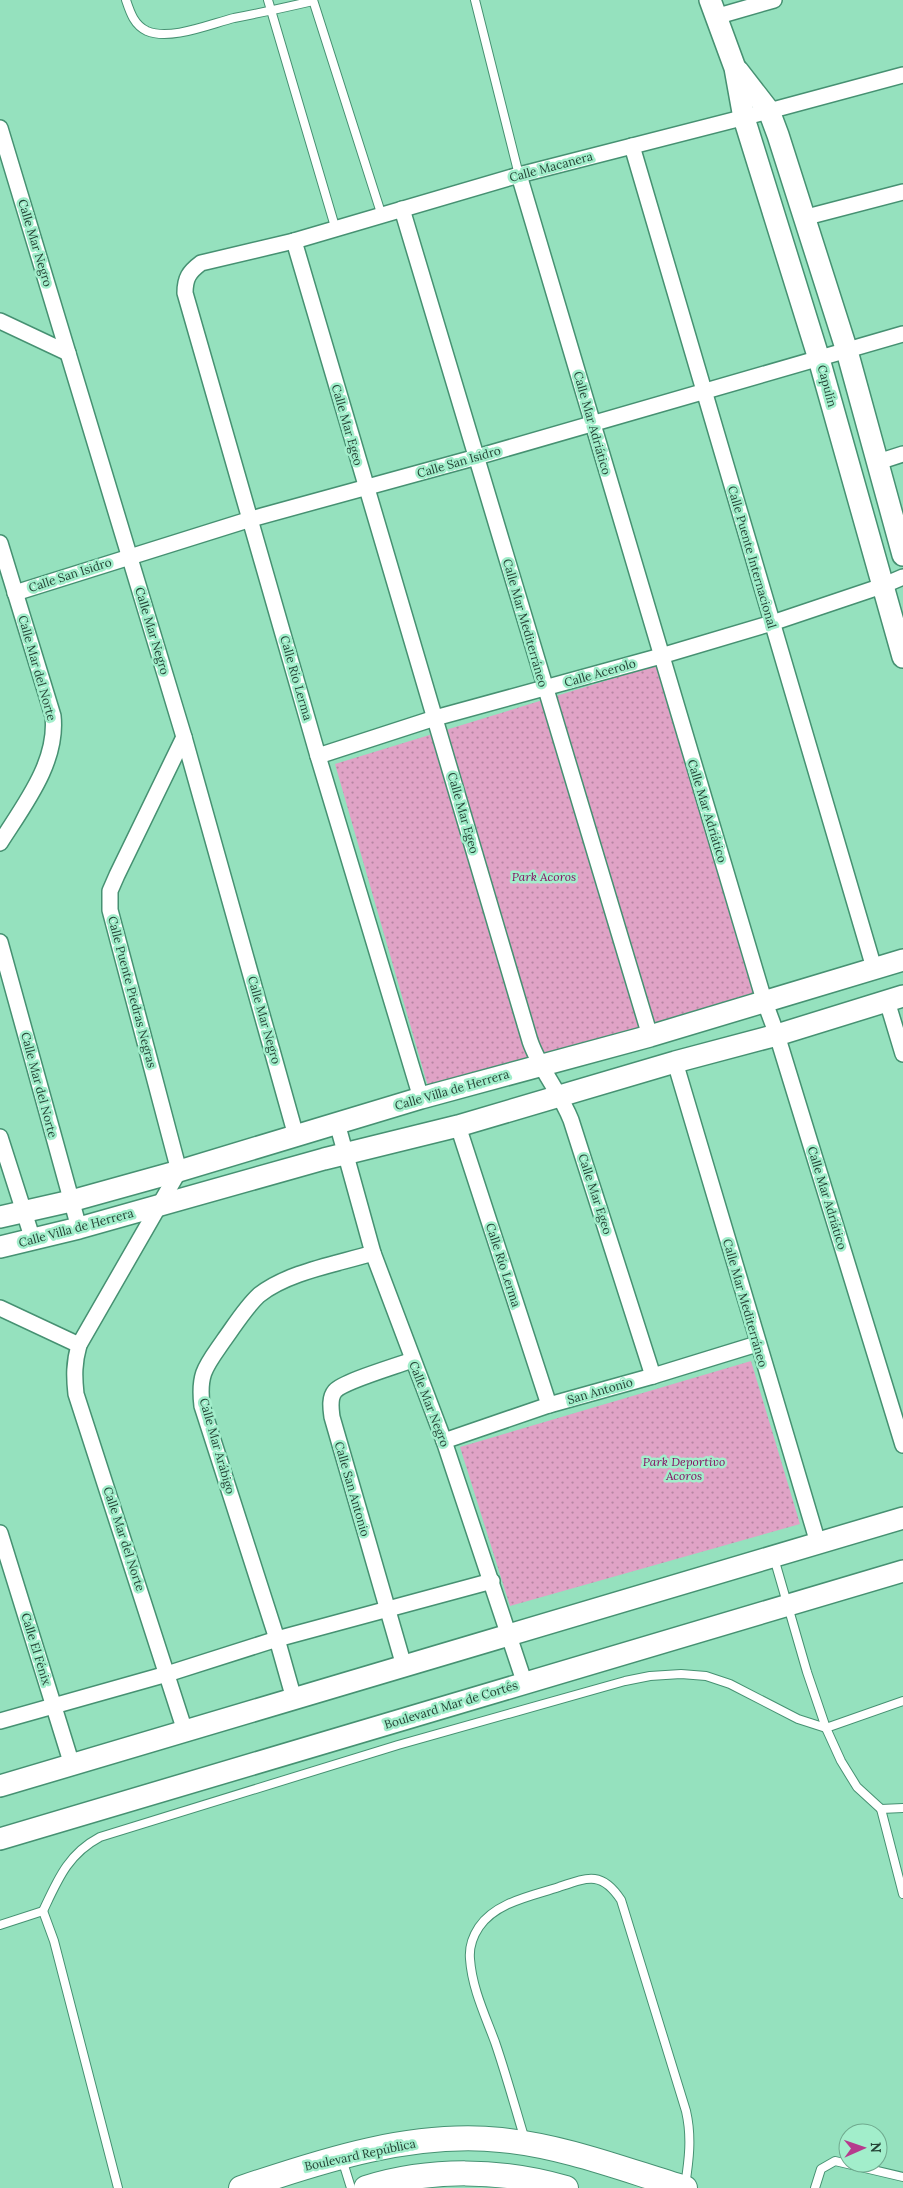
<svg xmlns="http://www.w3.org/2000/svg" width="903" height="2188" font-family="Lora,serif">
	<defs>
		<pattern id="park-dots" width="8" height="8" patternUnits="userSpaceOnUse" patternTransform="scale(1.25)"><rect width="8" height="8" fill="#e0a3c6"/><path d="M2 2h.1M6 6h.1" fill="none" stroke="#b586a2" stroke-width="1.8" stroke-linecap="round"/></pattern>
	</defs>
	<rect width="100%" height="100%" fill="#95e1be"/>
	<g fill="url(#park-dots)">
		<path d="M660 664 752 981 754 996 429 1090 335 764Z"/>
		<path d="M751 1361 800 1524 510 1606 460 1447Z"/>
	</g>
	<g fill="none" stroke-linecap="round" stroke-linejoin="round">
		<g stroke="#469172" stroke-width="10">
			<g id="lane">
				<path d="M126 0C130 12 134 25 147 31 170 41 210 24 234 18 260 13 287 7 313 1"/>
				<path d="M268 0 336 230"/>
				<path d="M313 0 382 216"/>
				<path d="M475 0 519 175"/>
				<path d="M774 1558 807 1672 826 1728 841 1761 857 1787 881 1809 903 1808"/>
				<path d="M881 1809 903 1894"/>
				<path d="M43 1911C58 1879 68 1854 100 1837L398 1745 625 1681 650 1676 681 1674 706 1676 730 1684 798 1719 826 1728 903 1701"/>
				<path d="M0 1925 43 1911 54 1941 118 2188"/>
				<path d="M525 2140C515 2107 506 2074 495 2042 485 2015 472 1988 470 1959 469 1948 473 1936 479 1927 496 1902 532 1896 559 1887 588 1877 602 1871 621 1900L686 2111C692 2137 689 2160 685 2186"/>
				<path d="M342 2159 351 2188"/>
				<path d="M815 2188 821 2169 835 2161 903 2177"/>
			</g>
		</g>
		<g stroke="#469172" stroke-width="18">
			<g id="street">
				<path d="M715 17 774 0"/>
				<path d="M0 128 184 737 296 1136"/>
				<path d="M632 146 874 968"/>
				<path d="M519 175 764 1000 777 1035 903 1445"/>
				<path d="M402 209C485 485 566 761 650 1036"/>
				<path d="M803 218 903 192"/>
				<path d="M294 241 530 1041C540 1070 560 1092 571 1120L653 1376"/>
				<path d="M0 321 68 353"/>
				<path d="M878 462 903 454"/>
				<path d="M0 543 53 716C58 762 24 805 0 843"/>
				<path d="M15 593 251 519 477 457 903 334"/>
				<path d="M184 737 117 875 110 891V910L179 1171 79 1345C74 1363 74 1376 76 1394L185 1731"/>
				<path d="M318 756 435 718 661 656 772 623 882 586 903 577"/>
				<path d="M0 942 79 1228"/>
				<path d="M887 1001 903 1054"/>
				<path d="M675 1062 818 1543"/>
				<path d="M421 1098 318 756 185 293C185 278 189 272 201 263L294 241 519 175 769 111 903 75"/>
				<path d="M337 1123 373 1253 444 1441 525 1684"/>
				<path d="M458 1126 549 1405"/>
				<path d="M0 1137 33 1240"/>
				<path d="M0 1308 79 1345"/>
				<path d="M444 1441 549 1405 653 1376 757 1344"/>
				<path d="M0 1533 72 1765"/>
				<path d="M404 1666 332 1417C331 1409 329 1398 335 1391 344 1381 397 1366 412 1360"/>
				<path d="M294 1699 277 1639 202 1406C198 1373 206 1366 224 1340 235 1325 245 1308 259 1295 288 1272 337 1264 373 1253"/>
				<path d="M0 1721 167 1674 277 1639 492 1581"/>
			</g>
		</g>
		<g stroke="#469172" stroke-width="24">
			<g id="secondary">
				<path d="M710 0 735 68 744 118 819 359 903 657"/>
				<path d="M738 71 769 111 778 135 847 351 903 555"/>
				<path d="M0 1217 71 1201 179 1171 421 1098 650 1036 903 960"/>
				<path d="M0 1247 79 1228 324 1159 458 1126 675 1062 777 1035 903 996"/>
				<path d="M0 1786 903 1518"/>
				<path d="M0 1839 903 1571"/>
			</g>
		</g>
		<g stroke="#469172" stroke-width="26">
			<g id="primary">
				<path d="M241 2188C324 2160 413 2131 501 2140 564 2146 625 2170 685 2188"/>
				<path d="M366 2188C430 2168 501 2169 566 2188"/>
			</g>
		</g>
		<use href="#lane" stroke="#fff" stroke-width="8"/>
		<use href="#street" stroke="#fff" stroke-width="15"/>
		<use href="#secondary" stroke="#fff" stroke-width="21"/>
		<use href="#primary" stroke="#fff" stroke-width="24"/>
	</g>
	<g text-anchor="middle" stroke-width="5" stroke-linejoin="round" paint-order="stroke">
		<g font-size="12" fill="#244335" stroke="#a2eecb">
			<text transform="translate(551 167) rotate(-15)" y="4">Calle Macanera</text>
			<text transform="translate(35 243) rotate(73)" y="4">Calle Mar Negro</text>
			<text transform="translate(827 386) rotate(75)" y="4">Capulín</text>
			<text transform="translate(592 423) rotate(74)" y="4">Calle Mar Adriático</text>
			<text transform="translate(347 425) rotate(74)" y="4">Calle Mar Egeo</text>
			<text transform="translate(459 462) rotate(-16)" y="4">Calle San Isidro</text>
			<text transform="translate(752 557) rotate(74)" y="4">Calle Puente Internacional</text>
			<text transform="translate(70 575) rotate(-18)" y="4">Calle San Isidro</text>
			<text transform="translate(525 623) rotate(74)" y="4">Calle Mar Mediterráneo</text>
			<text transform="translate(152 631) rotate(73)" y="4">Calle Mar Negro</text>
			<text transform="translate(37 668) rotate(74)" y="4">Calle Mar del Norte</text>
			<text transform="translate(600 673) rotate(-16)" y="4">Calle Acerolo</text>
			<text transform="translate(296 678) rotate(74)" y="4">Calle Río Lerma</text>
			<text transform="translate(707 811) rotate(73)" y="4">Calle Mar Adriático</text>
			<text transform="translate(463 813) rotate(74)" y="4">Calle Mar Egeo</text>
			<text transform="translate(132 992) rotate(75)" y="4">Calle Puente Piedras Negras</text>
			<text transform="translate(264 1020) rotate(74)" y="4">Calle Mar Negro</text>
			<text transform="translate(39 1085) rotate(75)" y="4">Calle Mar del Norte</text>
			<text transform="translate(452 1090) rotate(-16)" y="4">Calle Villa de Herrera</text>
			<text transform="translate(595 1194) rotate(72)" y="4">Calle Mar Egeo</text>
			<text transform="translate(827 1198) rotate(73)" y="4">Calle Mar Adriático</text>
			<text transform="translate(76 1228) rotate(-15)" y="4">Calle Villa de Herrera</text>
			<text transform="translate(503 1265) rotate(72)" y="4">Calle Río Lerma</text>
			<text transform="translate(745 1303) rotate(74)" y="4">Calle Mar Mediterráneo</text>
			<text transform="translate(600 1391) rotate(-16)" y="4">San Antonio</text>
			<text transform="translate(429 1404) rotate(69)" y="4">Calle Mar Negro</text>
			<text transform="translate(217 1446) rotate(74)" y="4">Calle Mar Arábigo</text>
			<text transform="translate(352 1489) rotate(74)" y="4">Calle San Antonio</text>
			<text transform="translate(124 1539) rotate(72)" y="4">Calle Mar del Norte</text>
			<text transform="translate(36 1649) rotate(73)" y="4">Calle El Fénix</text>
			<text transform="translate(451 1705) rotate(-17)" y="4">Boulevard Mar de Cortés</text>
			<text transform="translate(360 2155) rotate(-12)" y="4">Boulevard República</text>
		</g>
		<g font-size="12" font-style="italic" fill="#851063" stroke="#a2eecb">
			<text x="544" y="881">Park Acoros</text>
			<text x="684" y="1466">Park Deportivo<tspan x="684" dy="14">Acoros</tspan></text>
		</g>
	</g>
	<g transform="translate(863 2148) rotate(88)"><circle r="24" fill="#a2eecb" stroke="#70aa8f"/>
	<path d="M0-4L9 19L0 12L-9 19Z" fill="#b63b8d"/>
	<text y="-8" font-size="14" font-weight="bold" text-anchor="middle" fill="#244335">N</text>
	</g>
</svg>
